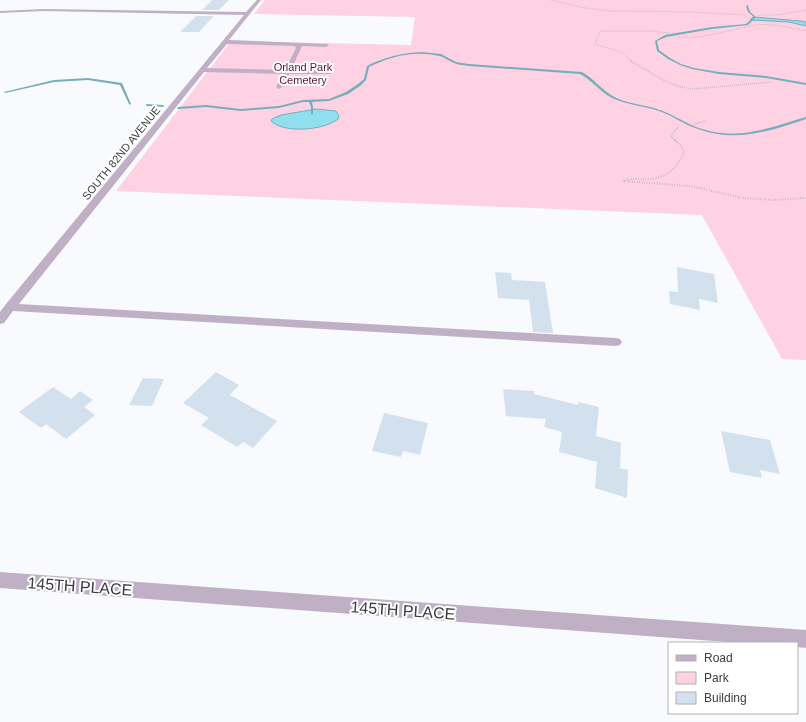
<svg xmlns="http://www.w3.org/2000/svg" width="806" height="722" font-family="Arial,sans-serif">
	<rect width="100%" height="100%" fill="#f9fafd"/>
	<path fill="#fed1e3" d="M265 0H806V360L782 359 702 215 116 191 231 41 411 45 415 17 254 14Z"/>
	<g fill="#90dfef" stroke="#76aebb">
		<path d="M753 17 801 21 806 22V26L789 22 750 20Z"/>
		<path d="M316 109 336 111 339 116 338 119C325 130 284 134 271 121L272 119 281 115Z"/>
	</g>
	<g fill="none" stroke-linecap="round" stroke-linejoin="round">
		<g fill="#76aebb" fill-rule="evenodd">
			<path d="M747 5 748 6 750 12 756 17 748 25 712 29 666 37 657 41 659 50 670 58 681 64 694 68 719 72 766 76 806 83V85L766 78 719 74 692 69 680 65 668 59 657 51 655 41 665 35 712 27 746 24 754 17 748 12 746 6Z"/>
			<path d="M422 52 441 54 456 62 469 64 582 72C593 78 600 88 611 95 625 104 642 104 657 109 673 114 686 124 702 129 739 141 771 127 806 117V119C770 131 736 143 698 129 685 125 673 116 659 111 644 106 627 105 612 98 600 92 592 80 580 74L469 66C464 65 458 65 454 63 449 61 445 57 439 56 416 50 390 56 369 67L366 80 360 86 348 94 329 101 312 102 313 107V114L312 115 311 114V107L309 102H303L279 108 241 111 206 107 178 109 177 108 178 107 206 105 241 109 279 106 303 100 329 99 346 92 358 84 364 79 367 66C384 57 402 53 422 52Z"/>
			<path d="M88 78 122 83 131 104 130 105 129 104 120 85 88 80 54 82 5 93 4 92 54 80Z"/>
			<path d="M146 104 163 105 164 106 163 107 147 106 146 105Z"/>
		</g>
	</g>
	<g fill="#d3e1ef">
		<path d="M212 0H229L219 10H202Z"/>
		<path d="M196 16H214L199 32H180Z"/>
		<path d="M677 267 714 274 718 303 699 299 700 310 670 304 669 291 678 292Z"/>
		<path d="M495 272 511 273 512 280 545 282 553 333 533 332 529 300 498 298Z"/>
		<path d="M216 372 239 385 230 395 277 421 253 448 243 442 237 447 201 425 209 418 183 403Z"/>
		<path d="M143 378 164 379 152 406 129 405Z"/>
		<path d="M53 387 71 399 80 391 93 400 84 407 95 415 66 439 46 424 41 428 19 412Z"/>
		<path d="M503 389 534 391V394L578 405V402L599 407 596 436 621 443 620 468 628 470 627 498 595 488 597 462 559 452 562 432 544 427 546 419 506 416Z"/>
		<path d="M384 413 428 423 420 455 403 451 401 457 372 451Z"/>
		<path d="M721 431 770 440 780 474 760 470 762 478 730 472Z"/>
	</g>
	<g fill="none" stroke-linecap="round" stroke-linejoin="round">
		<g stroke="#a1a2a6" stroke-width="1" stroke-dasharray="0.5 1.5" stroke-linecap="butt">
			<path d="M551 0 585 8 611 11 692 12 746 15"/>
			<path d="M758 15H778L806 10"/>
			<path d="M679 37C706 39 730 29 756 25 773 23 790 28 806 31"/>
			<path d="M632 62 623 53 595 44 600 31H651L669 33"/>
		</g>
		<g stroke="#a1a2a6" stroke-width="1.5" stroke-dasharray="0.5 1.5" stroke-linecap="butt">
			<path d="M631 61 663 80 677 86 692 89 772 82"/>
			<path d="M694 124 706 121"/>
			<path d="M676 141 671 136 678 127"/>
		</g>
		<path stroke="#a1a2a6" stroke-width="2" stroke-dasharray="0.5 2" stroke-linecap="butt" d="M675 140 682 147 684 153C673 174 661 181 638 179 633 179 627 179 623 181L690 186 743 198 775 200 806 198"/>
		<g fill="#c0b0c6" fill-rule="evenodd">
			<path d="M257 0H261L229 40 328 44 329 45 326 47 302 46 291 70 329 71 331 72V74H289L282 87 279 89 276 87 283 74 204 72 19 304 616 338 620 339 622 342 620 345 616 346 13 311 4 323 0 324V312L6 304 244 15 44 11 0 13V11L44 9 246 12ZM227 44 295 46 296 48 285 70 207 68Z"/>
			<path d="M0 572 806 630V648L797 647V643H741L0 588Z"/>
		</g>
	</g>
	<g text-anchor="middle" stroke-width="4" stroke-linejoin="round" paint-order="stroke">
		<g font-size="11" fill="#5c143a" stroke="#fff">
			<text x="303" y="71">Orland Park<tspan x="303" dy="13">Cemetery</tspan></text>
		</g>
		<g font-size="11" fill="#3b3c43" stroke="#fff">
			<text transform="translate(121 153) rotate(-51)" y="4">SOUTH 82ND AVENUE</text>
		</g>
		<g font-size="16" fill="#3b3c43" stroke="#fff">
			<text transform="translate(80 586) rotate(4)" y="6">145TH PLACE</text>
			<text transform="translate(403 610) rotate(4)" y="6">145TH PLACE</text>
		</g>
	</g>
	<rect x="668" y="642" width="130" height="72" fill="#ffffff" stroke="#b1b1b4"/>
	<rect x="676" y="655" width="20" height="6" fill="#c0b0c6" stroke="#b1b1b4"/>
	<text x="704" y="662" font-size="12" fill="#3b3c43">Road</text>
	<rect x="676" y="672" width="20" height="12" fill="#fed1e3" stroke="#b1b1b4"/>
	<text x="704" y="682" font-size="12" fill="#3b3c43">Park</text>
	<rect x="676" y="692" width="20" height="12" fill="#d3e1ef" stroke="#b1b1b4"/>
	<text x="704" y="702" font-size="12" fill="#3b3c43">Building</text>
</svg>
